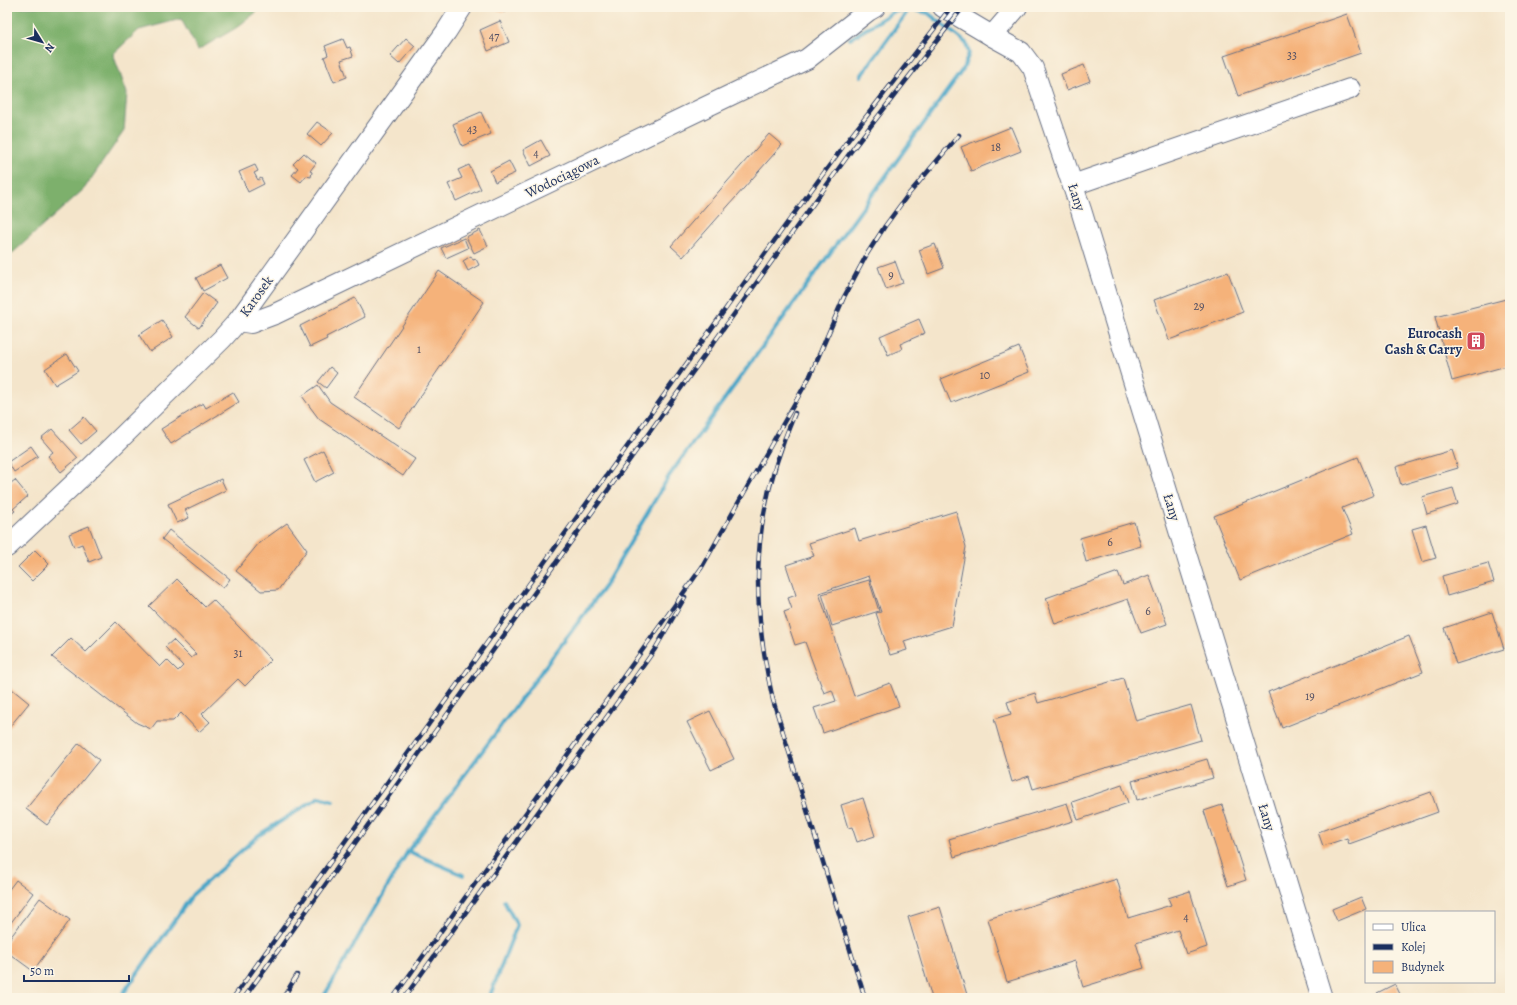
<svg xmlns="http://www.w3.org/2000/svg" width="1517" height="1005" font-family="Alegreya,serif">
	<rect width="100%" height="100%" fill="#fcf5e5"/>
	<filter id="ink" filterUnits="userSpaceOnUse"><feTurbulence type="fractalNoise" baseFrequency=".025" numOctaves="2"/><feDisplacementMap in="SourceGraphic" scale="8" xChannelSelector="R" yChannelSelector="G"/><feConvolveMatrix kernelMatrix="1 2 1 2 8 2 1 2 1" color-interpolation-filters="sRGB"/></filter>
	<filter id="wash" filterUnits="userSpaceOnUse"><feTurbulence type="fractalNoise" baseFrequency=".012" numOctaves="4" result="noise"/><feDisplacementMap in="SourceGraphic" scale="16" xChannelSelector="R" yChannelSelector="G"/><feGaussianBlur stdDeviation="0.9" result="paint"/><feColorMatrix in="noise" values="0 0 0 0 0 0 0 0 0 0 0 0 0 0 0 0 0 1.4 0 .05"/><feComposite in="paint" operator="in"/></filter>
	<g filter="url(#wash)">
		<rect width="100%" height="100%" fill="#f4e5cb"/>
		<path fill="#7db06c" stroke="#4c7065" d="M7 7H263L236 28 198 50 181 19 139 30 113 54 127 93 124 131 84 189 7 258Z"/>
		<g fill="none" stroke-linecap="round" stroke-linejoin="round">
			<g stroke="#49a6c8" stroke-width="4">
				<path d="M990 8 992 7"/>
				<path d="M861 76 909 9"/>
				<path d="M408 851 463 875"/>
				<path d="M120 998 193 894 259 835 319 797 333 801"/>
				<path d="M323 998 408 851 605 586 669 476 963 69 969 53 966 43 928 13 909 9 893 12 850 39"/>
				<path d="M489 998 517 925 504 901"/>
			</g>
		</g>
		<g id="blocks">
			<g fill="#f5b27a">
				<path d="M494 7H507L505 12 493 9Z"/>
				<path d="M1347 14 1361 53 1238 96 1224 56Z"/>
				<path d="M500 21 509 42 488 51 480 30Z"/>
				<path d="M406 38 415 46 399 64 390 56Z"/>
				<path d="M343 39 347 48 350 47 353 56 341 60 347 77 334 82 324 57 328 55 325 46Z"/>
				<path d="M1084 65 1090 81 1067 90 1061 74Z"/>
				<path d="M481 112 491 134 462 146 453 124Z"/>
				<path d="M317 122 333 133 321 146 307 134Z"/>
				<path d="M1011 127 1021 151 971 171 961 147Z"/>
				<path d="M769 134 782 145 683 257 671 246Z"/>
				<path d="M541 140 550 156 531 166 523 150Z"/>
				<path d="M304 153 316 163 310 171 312 172 311 177 306 176 301 182 292 175 298 168 293 164Z"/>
				<path d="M509 161 515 173 495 182 490 171Z"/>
				<path d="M255 165 258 171 254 173 258 180 261 178 264 184 248 192 239 172Z"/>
				<path d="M469 165 481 189 456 201 448 184 462 178 458 170Z"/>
				<path d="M480 230 488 246 474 253 466 237Z"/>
				<path d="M464 238 468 248 446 258 441 248Z"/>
				<path d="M935 244 944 268 928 274 919 250Z"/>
				<path d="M471 256 473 260 476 259 479 265 468 271 463 261Z"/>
				<path d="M895 261 903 283 886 289 878 267Z"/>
				<path d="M220 265 227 278 203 291 196 278Z"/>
				<path d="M439 271 484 302 399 428 354 397Z"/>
				<path d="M1228 272 1243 312 1169 340 1154 300Z"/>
				<path d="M203 293 217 303 199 328 185 317Z"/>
				<path d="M355 298 365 317 326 337 327 339 310 347 300 326Z"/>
				<path d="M1510 298V365L1452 381 1435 317Z"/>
				<path d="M919 319 925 333 900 344 902 349 888 355 880 336Z"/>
				<path d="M162 320 173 337 150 352 139 335Z"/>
				<path d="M1019 347 1029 372 951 403 941 379Z"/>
				<path d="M67 354 78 371 55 385 45 369Z"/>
				<path d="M330 367 337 373 326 388 318 382Z"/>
				<path d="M318 385 330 402 415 459 403 476 319 419 302 396Z"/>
				<path d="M233 392 239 402 171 444 161 429 203 403 206 408Z"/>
				<path d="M84 417 96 431 81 444 69 430Z"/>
				<path d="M52 429 78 458 61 472 48 456 53 452 41 438Z"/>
				<path d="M31 446 38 456 14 472 8 462Z"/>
				<path d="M323 450 334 472 315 482 304 460Z"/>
				<path d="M1452 450 1458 468 1401 485 1396 467Z"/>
				<path d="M1358 457 1374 495 1342 508 1353 534 1240 580 1214 516Z"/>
				<path d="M221 479 226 490 185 510 189 518 177 523 168 504Z"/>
				<path d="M15 480 28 496 13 509 15 511 7 517V486Z"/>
				<path d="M1453 488 1458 504 1427 514 1422 497Z"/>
				<path d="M956 511 966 547 952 626 904 641 907 650 890 655 876 613 881 612 869 576 819 593 854 696 890 683 899 706 823 733 814 708 836 701 832 690 824 693 805 642 795 645 784 612 792 609 788 598 796 595 786 565 814 556 809 543 855 528 859 541Z"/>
				<path d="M1134 522 1141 546 1086 562 1080 538Z"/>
				<path d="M287 523 307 550 278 590 261 591 236 571 259 543Z"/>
				<path d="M1426 525 1436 558 1422 562 1412 529Z"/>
				<path d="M89 526 101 557 89 562 82 544 74 547 69 534Z"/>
				<path d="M169 530 230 579 223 588 162 539Z"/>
				<path d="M35 550 49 564 32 581 18 567Z"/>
				<path d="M1488 563 1494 582 1447 596 1442 576Z"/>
				<path d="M1118 572 1123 585 1149 575 1167 624 1141 633 1128 599 1055 624 1046 598Z"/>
				<path d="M177 579 205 607 213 600 271 660 245 686 238 679 202 714 210 722 199 732 181 713 173 721H157L151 729 137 723 52 657 71 638 86 652 116 622 160 667 167 660 178 671 183 666 165 647 173 640 191 658 196 654 149 606Z"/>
				<path d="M869 580 879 611 832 626 822 594Z"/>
				<path d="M1492 612 1504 649 1456 664 1444 628Z"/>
				<path d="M1409 636 1423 672 1282 728 1268 692Z"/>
				<path d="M1123 678 1136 721 1191 705 1201 740 1033 789 1029 776 1012 782 994 719 1011 714 1007 702 1035 693 1038 703Z"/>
				<path d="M7 685 29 703 7 730Z"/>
				<path d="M710 711 734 759 711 770 687 722Z"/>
				<path d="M79 743 99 760 47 825 26 809Z"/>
				<path d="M1207 759 1213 778 1137 800 1132 781Z"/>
				<path d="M1122 785 1128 803 1078 820 1072 802Z"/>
				<path d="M1431 792 1438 812 1349 844 1347 838 1323 846 1318 832Z"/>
				<path d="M863 798 875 836 857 842 852 827 848 828 841 805Z"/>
				<path d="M1067 803 1073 821 954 857 949 839Z"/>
				<path d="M1222 805 1246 880 1228 886 1204 811Z"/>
				<path d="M1117 879 1128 918 1171 905 1168 898 1190 891 1207 947 1186 954 1178 930 1136 943 1144 968 1083 987 1075 961 1007 982 988 919Z"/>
				<path d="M16 880 33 893 7 928V892Z"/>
				<path d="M1361 897 1366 909 1337 921 1332 909Z"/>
				<path d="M40 898 70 920 33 971 7 952V942Z"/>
				<path d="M940 907 968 998H932L908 917Z"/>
				<path d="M1395 984 1402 998H1380L1377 993Z"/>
			</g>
		</g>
	</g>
	<g filter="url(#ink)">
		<use href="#blocks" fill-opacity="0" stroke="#676f84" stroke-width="1"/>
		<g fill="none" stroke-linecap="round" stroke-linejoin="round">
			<g stroke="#676f84" stroke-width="22">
				<g id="minor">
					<path d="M943 7 992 36 1017 7"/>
					<path d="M992 36 1021 52 1033 68 1081 210 1322 998"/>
					<path d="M1073 185 1350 89"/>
					<path d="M238 321 251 323 275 314 741 90 807 59 868 11 875 7"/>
					<path d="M7 547 80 478 222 339 238 321 446 32 462 7"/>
				</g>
			</g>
			<use href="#minor" stroke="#fff" stroke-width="20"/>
			<g stroke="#1b2f5e" stroke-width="4.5">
				<g id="rail">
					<path d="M795 413C752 513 749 595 773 700L865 998"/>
					<path d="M233 998 782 230 845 144 951 7"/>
					<path d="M244 998 790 236 852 150 963 7"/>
					<path d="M283 998 297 975"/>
					<path d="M393 998 702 567 810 376 844 297 867 254 885 226 907 196 959 135"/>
					<path d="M404 998 629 686 655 649 685 597"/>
				</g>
			</g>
			<use href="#rail" stroke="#fcf5e5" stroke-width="3" stroke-dasharray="9" stroke-linecap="butt"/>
		</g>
	</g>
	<defs>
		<g id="building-square" transform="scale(1)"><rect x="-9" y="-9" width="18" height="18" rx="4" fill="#d1495b" stroke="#fcf5e5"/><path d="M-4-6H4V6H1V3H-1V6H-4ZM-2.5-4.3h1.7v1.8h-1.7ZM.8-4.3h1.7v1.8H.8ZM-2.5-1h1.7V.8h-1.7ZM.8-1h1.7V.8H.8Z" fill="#fff"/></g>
	</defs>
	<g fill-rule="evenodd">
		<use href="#building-square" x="1476" y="341"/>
	</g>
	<g text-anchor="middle" stroke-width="3" stroke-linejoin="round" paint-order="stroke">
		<g font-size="12" fill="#525065">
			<text x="494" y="40">47</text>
			<text x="1292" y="59">33</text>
			<text x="472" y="133">43</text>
			<text x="996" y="151">18</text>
			<text x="536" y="157">4</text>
			<text x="891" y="279">9</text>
			<text x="1199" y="310">29</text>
			<text x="419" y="353">1</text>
			<text x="985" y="379">10</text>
			<text x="1110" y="546">6</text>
			<text x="1148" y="615">6</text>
			<text x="238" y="657">31</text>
			<text x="1310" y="700">19</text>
			<text x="1186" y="921">4</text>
		</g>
		<g font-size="14" fill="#1b2f5e" stroke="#fcf5e5">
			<text transform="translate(562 176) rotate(-26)" y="5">Wodociągowa</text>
			<text transform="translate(1077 197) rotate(72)" y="5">Łany</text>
			<text transform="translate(256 296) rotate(-54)" y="5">Karosek</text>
			<text transform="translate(1172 507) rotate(73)" y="5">Łany</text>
			<text transform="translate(1267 817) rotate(73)" y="5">Łany</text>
		</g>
		<g font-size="14" font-weight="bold" fill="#1b2f5e" stroke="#fcf5e5" text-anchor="end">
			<text x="1462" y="338">Eurocash<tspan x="1462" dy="16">Cash &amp; Carry</tspan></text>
		</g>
	</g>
	<rect width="1517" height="1005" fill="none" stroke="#fcf5e5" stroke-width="24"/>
	<rect x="1365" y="911" width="130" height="72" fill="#fcf5e5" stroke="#a2a6af"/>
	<rect x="1373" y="924" width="20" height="6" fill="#ffffff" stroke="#a2a6af"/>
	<text x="1401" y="931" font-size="12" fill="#1b2f5e">Ulica</text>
	<rect x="1373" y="944" width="20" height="6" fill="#1b2f5e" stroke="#a2a6af"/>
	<text x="1401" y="951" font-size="12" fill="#1b2f5e">Kolej</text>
	<rect x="1373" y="961" width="20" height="12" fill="#f5b27a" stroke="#a2a6af"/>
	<text x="1401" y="971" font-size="12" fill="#1b2f5e">Budynek</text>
	<g transform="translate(42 42) rotate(127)" stroke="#fcf5e5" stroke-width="3" paint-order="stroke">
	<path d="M0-3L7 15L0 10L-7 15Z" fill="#1b2f5e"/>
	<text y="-6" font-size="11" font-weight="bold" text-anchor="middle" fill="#1b2f5e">N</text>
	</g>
	<path d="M24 975v6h105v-6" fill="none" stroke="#1b2f5e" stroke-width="2"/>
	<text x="30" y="975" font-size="12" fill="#1b2f5e" stroke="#fcf5e5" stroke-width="3" paint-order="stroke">50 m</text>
</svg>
